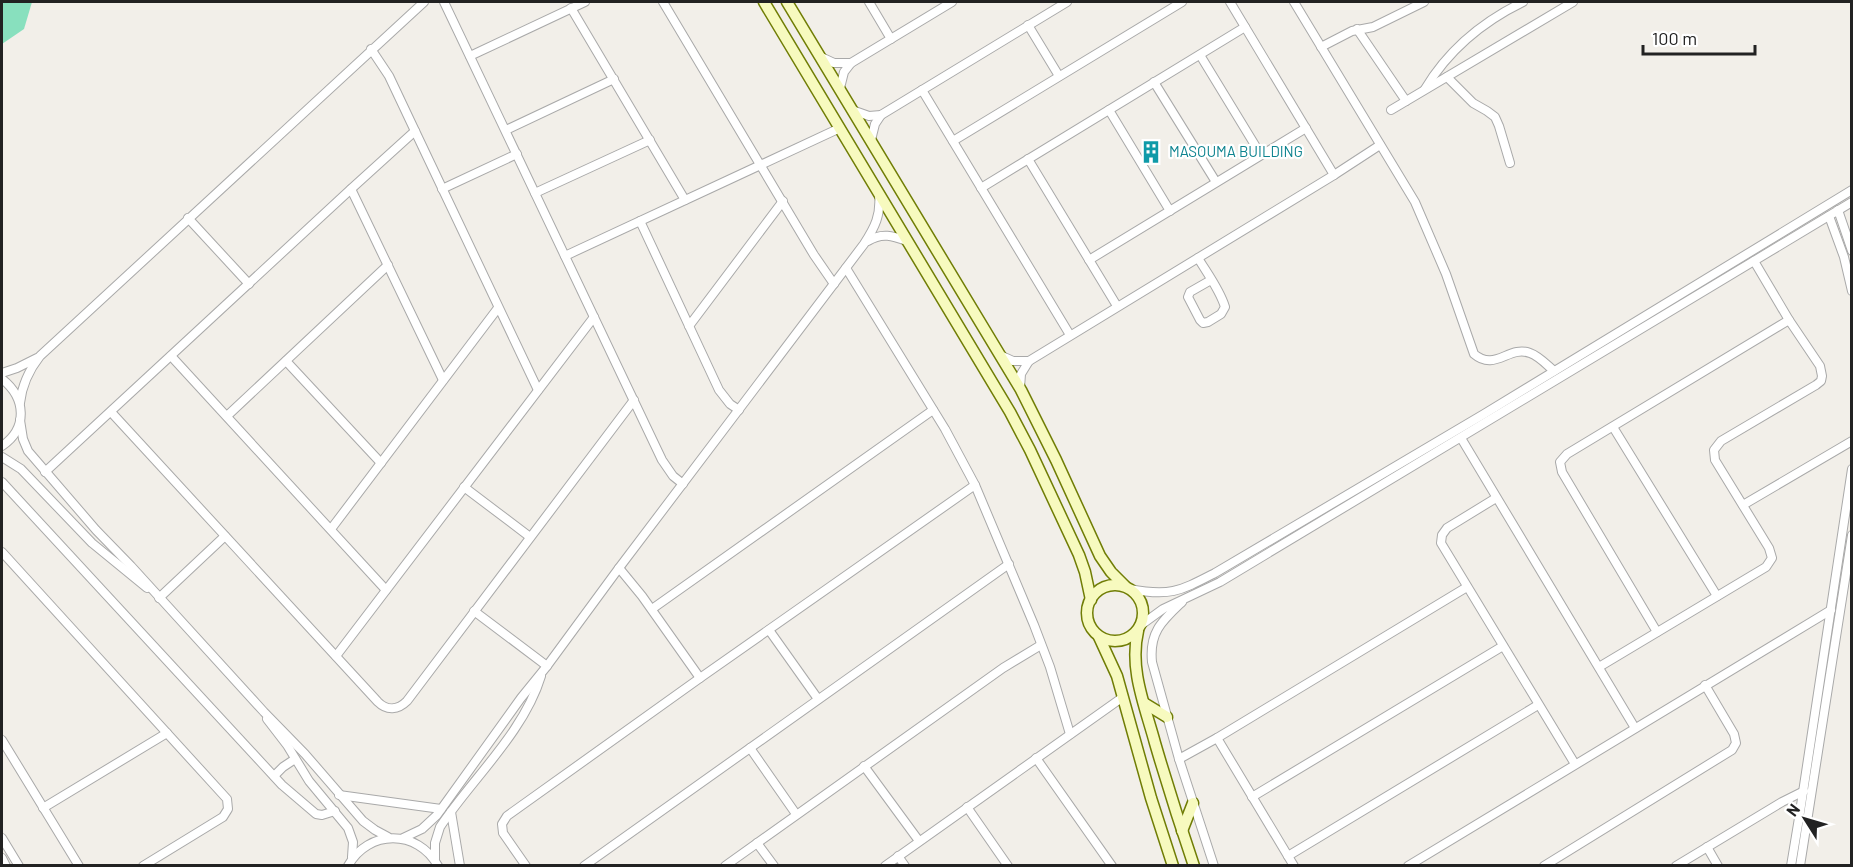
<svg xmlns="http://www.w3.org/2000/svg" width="1853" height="867" font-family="Barlow,sans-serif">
	<rect width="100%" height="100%" fill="#f2efe9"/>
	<path fill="#88e0be" d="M2 2H32L24 29 2 44Z"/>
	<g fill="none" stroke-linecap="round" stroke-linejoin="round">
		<g stroke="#a9a9a9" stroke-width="10">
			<g id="street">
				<path d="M444 2 662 460 673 476 683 484"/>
				<path d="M663 2 814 255 834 284"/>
				<path d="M869 2 891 39"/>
				<path d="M1230 2 1334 175"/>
				<path d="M1294 2 1415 202 1446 274 1474 354C1495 372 1509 345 1530 353 1539 356 1547 365 1554 371"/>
				<path d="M571 8 685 200"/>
				<path d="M1028 25 1059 76"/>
				<path d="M1357 29 1406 101"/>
				<path d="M1321 47 1352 31 1373 27 1424 2"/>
				<path d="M371 49 389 76 415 131 538 390"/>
				<path d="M1200 55 1261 155"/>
				<path d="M470 56 585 2"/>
				<path d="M821 57 834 63H851"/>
				<path d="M1447 77 1473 103 1487 111 1495 117 1499 126 1510 163"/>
				<path d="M1154 82 1216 182"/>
				<path d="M840 88 844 72 851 63 952 2"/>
				<path d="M1425 89C1449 49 1482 22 1523 2"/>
				<path d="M922 90 1070 335"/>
				<path d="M852 110 869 116 881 115 1067 2"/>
				<path d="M1109 110 1170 211"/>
				<path d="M1391 110 1573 2"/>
				<path d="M506 130 614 79"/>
				<path d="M871 140 875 124 881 115"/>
				<path d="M953 141 1182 2"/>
				<path d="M1028 159 1117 306"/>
				<path d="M981 188 1245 27"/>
				<path d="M351 189 443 380"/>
				<path d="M442 189 517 154"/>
				<path d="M535 193 650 140"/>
				<path d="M1838 210 1852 251"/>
				<path d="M1829 216 1844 257 1852 291"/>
				<path d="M188 218 249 284"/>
				<path d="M640 221 719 390 730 404 739 410"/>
				<path d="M868 241C882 232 893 236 907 241"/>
				<path d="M565 256 840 128"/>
				<path d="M1198 258C1207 273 1220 290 1225 307L1221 314 1208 322 1203 323 1200 320 1188 297 1190 292 1211 280"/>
				<path d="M1089 260 1306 128"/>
				<path d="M846 268 945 429 975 485 1034 625 1050 667 1070 734"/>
				<path d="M689 326 783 201"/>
				<path d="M171 356 386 590"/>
				<path d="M1002 356 1013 361H1029"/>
				<path d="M286 361 381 463"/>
				<path d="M2 373 17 368 37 358"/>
				<path d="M2 379C26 398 28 428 2 446"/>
				<path d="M1020 388 1021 374 1029 361 1334 175 1380 145"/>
				<path d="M20 403C22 385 29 370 40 356L424 2"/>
				<path d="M111 412 378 702C387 711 398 710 407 701L634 400"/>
				<path d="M227 416 388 265"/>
				<path d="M20 420 23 439 28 451 96 530 131 566 264 712 305 754 363 821 375 830 388 837"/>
				<path d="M1613 427 1717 596"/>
				<path d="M1461 438 1635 728"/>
				<path d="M2 457 21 469 92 543 147 588"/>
				<path d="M45 472 351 189 415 131"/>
				<path d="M2 482 282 785 316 814 322 815 335 811"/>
				<path d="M464 487 530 537"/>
				<path d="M1496 498 1447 528 1442 535 1441 543 1575 764"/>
				<path d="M1743 505 1852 441"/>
				<path d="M331 529 498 308"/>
				<path d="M2 552 227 799 228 809 223 817 143 866"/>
				<path d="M619 568 642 596 700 678"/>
				<path d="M1130 589C1170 597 1180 591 1215 573L1484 414 1852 190"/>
				<path d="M159 598 225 536"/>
				<path d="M1182 602C1162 621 1149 632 1152 662L1179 759 1214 866"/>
				<path d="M652 609 933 410"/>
				<path d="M474 611 547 666"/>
				<path d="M1141 625 1163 609 1220 582 1852 202"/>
				<path d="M769 630 818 699"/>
				<path d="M1657 632 1562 472 1560 462 1567 454 1789 320"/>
				<path d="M336 656 594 317"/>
				<path d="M1599 667 1766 567 1772 558 1769 548 1715 460 1714 450 1721 441 1816 385 1821 381 1822 376 1820 366 1789 320 1754 261"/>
				<path d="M267 719 287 745 309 781 348 828 353 842 352 857"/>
				<path d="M1217 738 1294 866"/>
				<path d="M2 740 79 866"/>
				<path d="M750 748 796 814"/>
				<path d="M1036 758 1112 866"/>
				<path d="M1179 759 1217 738 1467 587"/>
				<path d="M864 766 919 841"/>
				<path d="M274 776 283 767 295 759"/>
				<path d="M339 795 441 809"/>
				<path d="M1252 797 1503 646"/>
				<path d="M967 807 1008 866"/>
				<path d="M43 808 167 733"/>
				<path d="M451 812 460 866"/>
				<path d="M2 838 19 866"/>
				<path d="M403 838 422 829 437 815 521 698 547 666 619 568 864 244C875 227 881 215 879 195"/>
				<path d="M757 843 774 866"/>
				<path d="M1707 847 1718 866"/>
				<path d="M898 856 905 866"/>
				<path d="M1288 856 1538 705"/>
				<path d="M2 858 6 866"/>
				<path d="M435 859V843L440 827C472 779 524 732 541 676"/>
				<path d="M348 866C368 829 418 829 438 866"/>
				<path d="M526 866 503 833 502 824 507 816 700 678 975 485"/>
				<path d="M584 866 1009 564"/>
				<path d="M725 866 1003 668 1041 645"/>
				<path d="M885 866 1123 697"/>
				<path d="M1408 866 1831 610"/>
				<path d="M1544 866 1732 750 1736 743 1734 734 1705 685"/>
				<path d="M1676 866 1782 802 1804 791"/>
				<path d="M1791 866 1800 812 1852 469"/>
				<path d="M1800 866 1852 535"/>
			</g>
		</g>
		<g stroke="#707d05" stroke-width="13">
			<g id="secondary">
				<path d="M764 2 1010 412 1030 450 1079 555 1085 572 1091 600"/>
				<path d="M787 2 1021 390 1056 460 1100 556 1111 572 1125 586"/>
				<circle cx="1115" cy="613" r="28"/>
				<path d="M1138 631C1129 669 1145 706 1155 743 1167 784 1180 825 1194 866"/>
				<path d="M1099 637 1117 676 1151 798 1173 866"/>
				<path d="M1144 703 1167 717"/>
				<path d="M1182 831 1193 803"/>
			</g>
		</g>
		<use href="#street" stroke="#fff" stroke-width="8"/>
		<use href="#secondary" stroke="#f7fabf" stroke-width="10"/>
	</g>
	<defs>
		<g id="building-bare" transform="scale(1.8)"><path d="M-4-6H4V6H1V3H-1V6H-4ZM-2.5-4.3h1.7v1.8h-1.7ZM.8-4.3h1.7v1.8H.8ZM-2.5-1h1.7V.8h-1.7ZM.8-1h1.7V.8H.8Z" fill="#0f9aa8" stroke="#fff" stroke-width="2.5" paint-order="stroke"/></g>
	</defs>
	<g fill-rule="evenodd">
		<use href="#building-bare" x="1151" y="152"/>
	</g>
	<g text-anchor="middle" stroke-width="4.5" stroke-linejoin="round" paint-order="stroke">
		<g font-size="15" fill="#0d838f" stroke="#fff" text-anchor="start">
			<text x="1169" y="157">MASOUMA BUILDING</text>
		</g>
	</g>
	<rect width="1853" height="867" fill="none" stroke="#222222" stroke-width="6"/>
	<g transform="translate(1805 819) rotate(307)" stroke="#ffffff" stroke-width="4.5" paint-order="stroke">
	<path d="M0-4.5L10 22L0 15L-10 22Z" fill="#222222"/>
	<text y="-9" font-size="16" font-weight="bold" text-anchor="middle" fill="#222222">N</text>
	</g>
	<path d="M1643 45v9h112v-9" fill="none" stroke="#222222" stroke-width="3"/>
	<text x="1652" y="45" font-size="18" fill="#222222" stroke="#ffffff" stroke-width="4.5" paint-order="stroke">100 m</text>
</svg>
